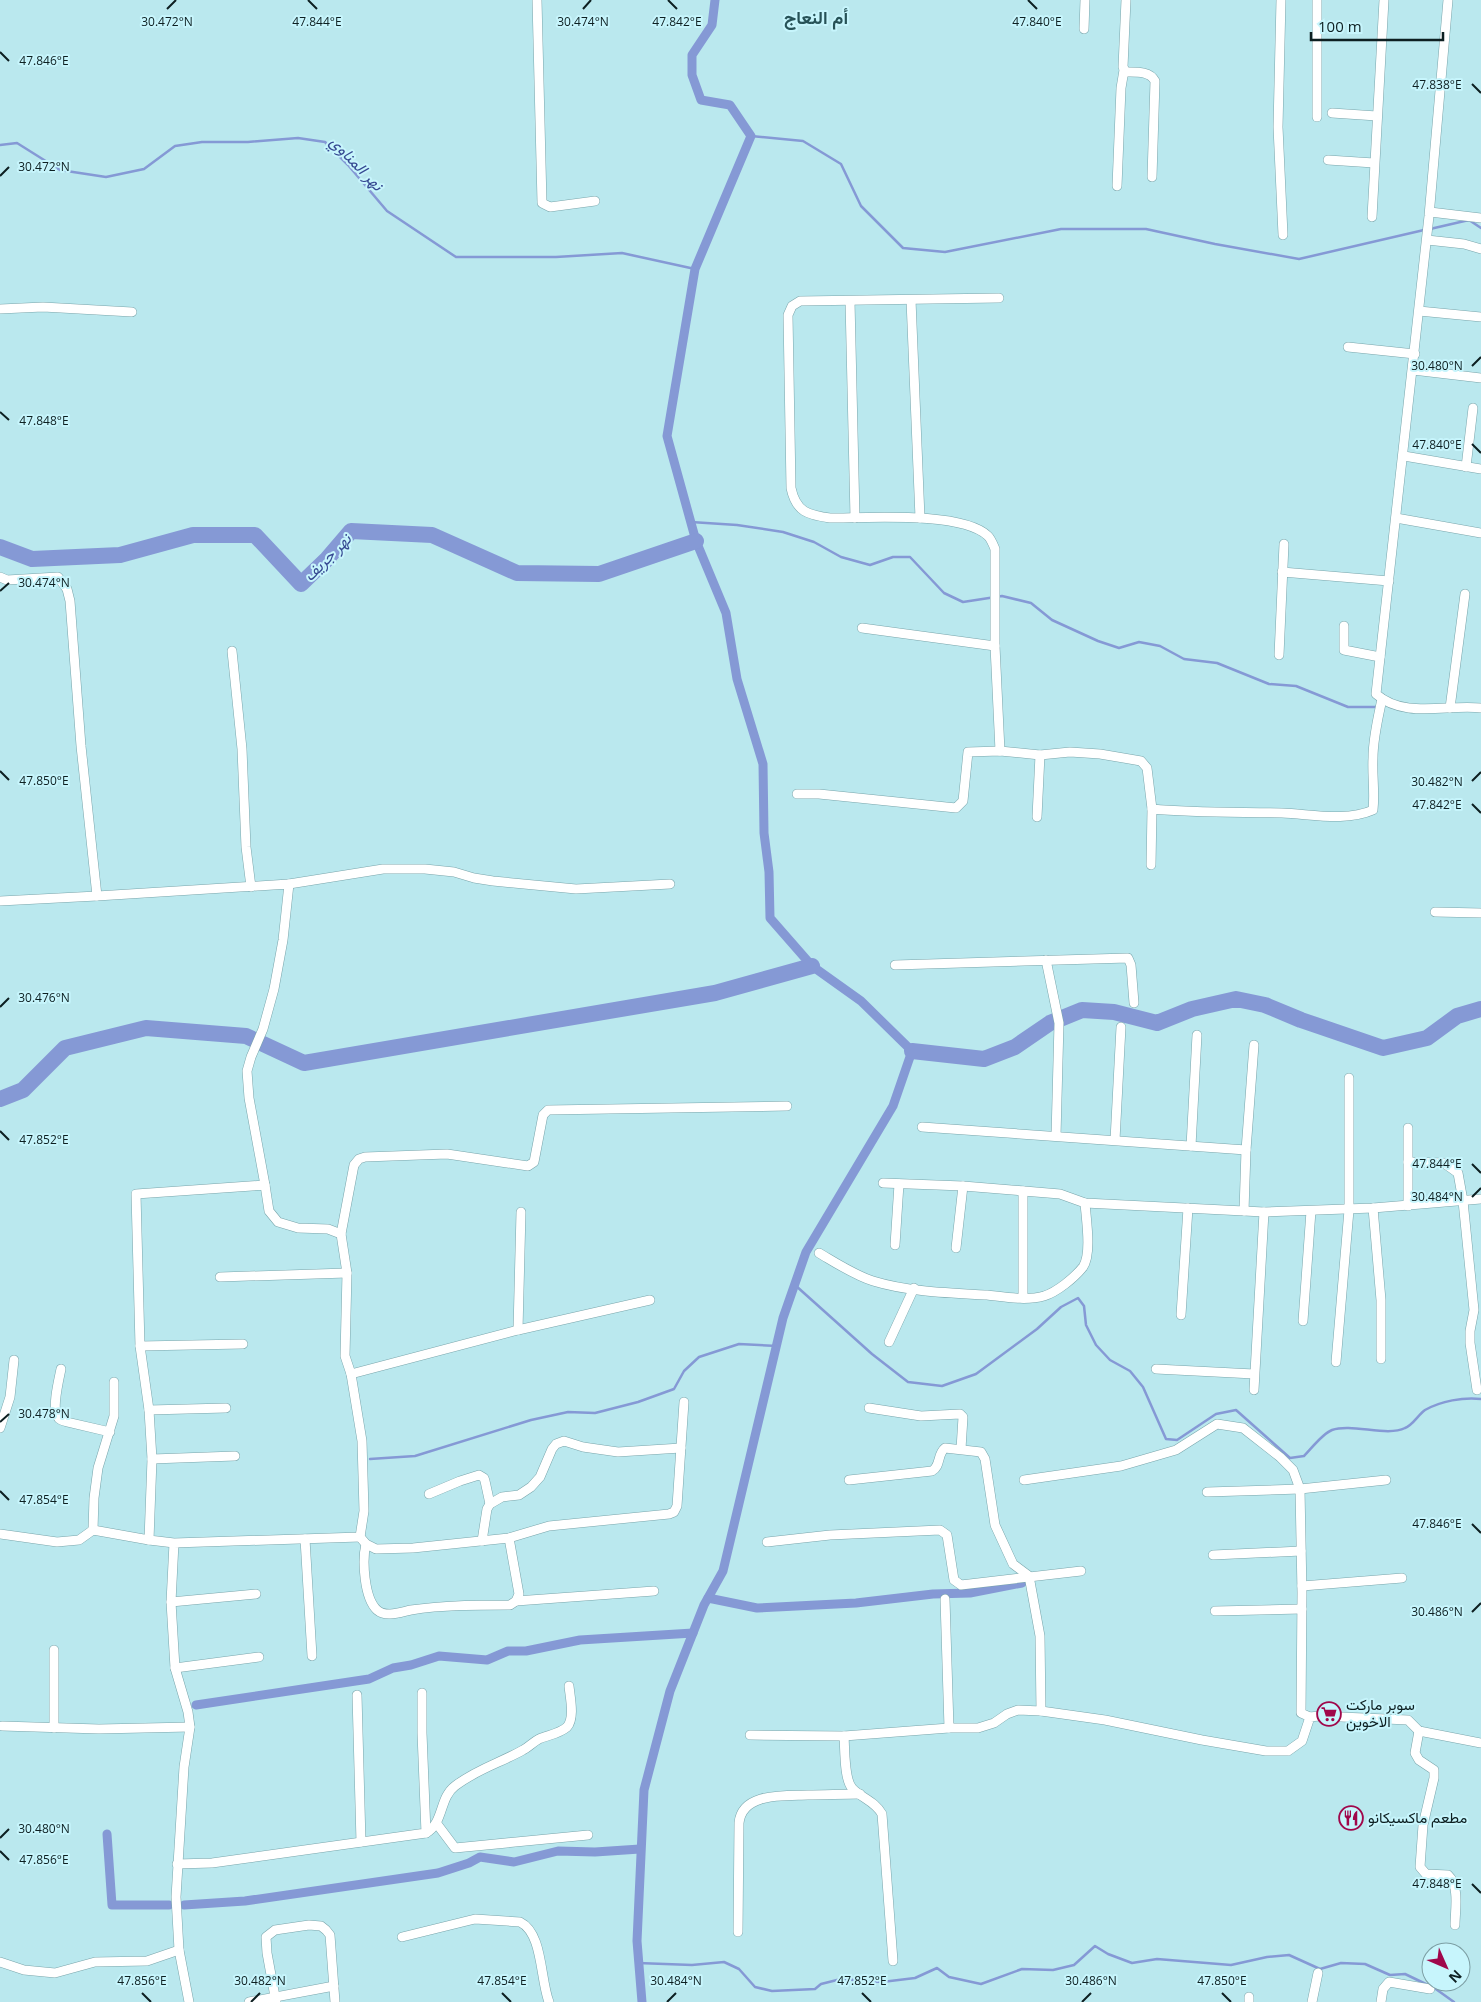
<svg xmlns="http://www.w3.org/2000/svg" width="1481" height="2002" font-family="'Open Sans',Vazirmatn,sans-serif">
	<rect width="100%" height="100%" fill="#bae8ee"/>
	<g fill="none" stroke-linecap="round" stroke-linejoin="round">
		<g stroke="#8599d5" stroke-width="2.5">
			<path d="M751 136 803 141 841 164 861 206 903 248 945 252 1061 229H1146L1215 244 1299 259 1424 230"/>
			<path d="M0 145 17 143 60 170 106 177 144 169 175 146 202 142H248L298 138 325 142 348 165 387 211 456 257H556L622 253 695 269"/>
			<path d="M1430 229 1469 220 1481 228"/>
			<path d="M691 522 737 525 783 532 814 542 841 557 870 565 893 557H910L944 593 963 602 1002 596 1031 603 1052 620 1098 641 1119 648 1139 642 1160 646 1184 659 1217 663 1269 684 1296 686 1348 707H1376"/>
			<path d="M795 1285 872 1354 908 1382 942 1386 976 1374 1037 1329 1061 1307 1078 1298 1084 1306 1086 1325 1096 1345 1110 1360 1130 1371 1143 1387 1166 1439 1177 1440 1216 1414 1236 1410 1290 1458 1304 1456C1312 1448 1322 1434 1332 1430 1352 1423 1387 1437 1405 1428 1413 1425 1418 1415 1425 1410 1441 1401 1463 1397 1481 1399"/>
			<path d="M370 1459 415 1456 531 1420 568 1412 595 1413 638 1402 674 1389 684 1371 699 1357 739 1344 777 1346"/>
			<path d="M638 1963 692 1965 724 1962 739 1969 755 1987 772 1991 815 1989 821 1984 841 1979 882 1982 915 1978 937 1968 949 1977 981 1984 1022 1969 1053 1970 1074 1965 1095 1946 1108 1954 1132 1963 1157 1959 1231 1965 1267 1957 1289 1955 1320 1969 1341 1963 1365 1964 1390 1975 1405 1974 1428 1985"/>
			<path d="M1433 1987 1454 2002"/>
		</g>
		<g stroke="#8599d5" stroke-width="9">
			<path d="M708 1598 757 1608 856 1603 933 1594 970 1593 1022 1583"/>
			<path d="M196 1705 369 1679 393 1668 411 1665 439 1656 487 1660 508 1651H526L580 1640 693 1633"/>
			<path d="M107 1834 112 1905H169"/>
			<path d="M184 1905 245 1901 438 1873 469 1863 480 1857 514 1862 558 1851 595 1852 640 1849"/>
			<path d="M642 2002 637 1941 644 1790 670 1691 704 1605 723 1571 783 1318 806 1252 893 1106 912 1051 861 1001 812 966 770 918 769 872 764 833 763 764 737 679 726 613 696 541 667 436 695 269 751 136 730 105 701 100 692 75V55L712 25 715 0"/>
		</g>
		<g stroke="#8599d5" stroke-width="16">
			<path d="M0 547 32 559 120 555 193 535H255L301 584 327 559 351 531 432 535 517 573 599 574 696 541"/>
			<path d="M912 1051 984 1059 1015 1047 1050 1023 1082 1010 1114 1012 1157 1023 1192 1009 1236 999 1265 1005 1301 1020 1383 1048 1427 1038 1457 1016 1481 1009"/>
			<path d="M0 1099 23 1090 65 1048 146 1028 246 1036 304 1063 715 993 812 966"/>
		</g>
		<g stroke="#79a5ab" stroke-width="10">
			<g id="minor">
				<path d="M537 0 542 203 550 207 595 201"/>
				<path d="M1126 0 1123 67 1126 72C1137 72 1150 71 1155 81L1152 177"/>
				<path d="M1281 0 1278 127 1283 235"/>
				<path d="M1448 0 1429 216 1376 694C1404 719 1447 704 1481 708"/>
				<path d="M1084 29 1085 0"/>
				<path d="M1332 113 1377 116"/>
				<path d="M1317 117V0"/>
				<path d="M1328 160 1374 163"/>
				<path d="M1117 186 1121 88 1124 70"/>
				<path d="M1430 212 1481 218"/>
				<path d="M1372 217 1384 0"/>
				<path d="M1427 240 1464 244 1481 249"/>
				<path d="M999 298 800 301 792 306 788 315 791 488C796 512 808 515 830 518 866 518 962 511 988 536 991 539 993 544 995 549V646L1000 751"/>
				<path d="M911 300 920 518"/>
				<path d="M850 301 855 518"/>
				<path d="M0 309 43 307 132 312"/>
				<path d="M1419 311 1481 317"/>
				<path d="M1348 347 1415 354"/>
				<path d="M1413 370 1481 378"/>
				<path d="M1404 456 1481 469"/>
				<path d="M1466 467 1473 408"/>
				<path d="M1396 518 1481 533"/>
				<path d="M1282 572 1389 581"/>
				<path d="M0 577 7 580 58 577 67 589 70 601 81 746 97 896 289 884 283 940 274 989 263 1029 251 1057 247 1071 249 1098 265 1185"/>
				<path d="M1344 626V650L1380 657"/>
				<path d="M862 628 995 646"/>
				<path d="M232 651 242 749 246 847 251 887"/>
				<path d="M1279 655 1284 544"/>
				<path d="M1450 708 1465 594"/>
				<path d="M797 794H819L956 808 963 801 968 752 1000 751 1040 755 1070 752 1100 754 1141 761 1147 768 1152 809"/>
				<path d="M1037 817 1040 755"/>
				<path d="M1151 865 1152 809C1195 813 1238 812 1282 813 1311 814 1346 822 1373 810 1375 792 1372 776 1373 758 1373 738 1378 718 1382 699"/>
				<path d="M289 884 383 869H425L454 872 474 878 493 881 576 889 670 884"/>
				<path d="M0 901 97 896"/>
				<path d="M1435 912 1481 913"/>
				<path d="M1046 960 1059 1023 1056 1136"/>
				<path d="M895 965 1128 958 1131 965 1134 1003"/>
				<path d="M922 1127 1246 1150"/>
				<path d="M1408 1128V1206"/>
				<path d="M1115 1140 1121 1027"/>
				<path d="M1191 1146 1197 1035"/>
				<path d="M1408 1162 1444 1163 1458 1173 1463 1201 1474 1310 1470 1331V1343L1477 1390"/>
				<path d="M883 1183 963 1186 1060 1194 1085 1203 1264 1212 1373 1208 1481 1199"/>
				<path d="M1373 1208 1381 1300V1359"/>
				<path d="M1244 1211 1246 1150 1254 1045"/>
				<path d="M341 1234 354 1165 359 1159 365 1157 447 1154 528 1166 534 1162 543 1115 548 1110 787 1106"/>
				<path d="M895 1245 899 1184"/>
				<path d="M956 1248 963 1186"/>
				<path d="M819 1253C836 1263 854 1275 873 1281 909 1292 950 1293 987 1295 1005 1297 1026 1301 1044 1296 1057 1292 1074 1278 1083 1267 1092 1254 1086 1218 1085 1203"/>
				<path d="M220 1277 347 1273"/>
				<path d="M1023 1298V1191"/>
				<path d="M1181 1315 1188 1208"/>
				<path d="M1303 1321 1311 1211"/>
				<path d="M518 1330 521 1212"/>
				<path d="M889 1342 914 1288"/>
				<path d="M140 1346 243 1344"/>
				<path d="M1336 1362 1349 1210V1078"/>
				<path d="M61 1369C59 1379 52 1407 57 1416 59 1420 63 1421 67 1422L110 1432"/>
				<path d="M1156 1369 1254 1374"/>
				<path d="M351 1374 518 1330 650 1300"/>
				<path d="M1254 1390 1264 1212"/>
				<path d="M869 1408 921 1416 960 1414 963 1417 961 1449"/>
				<path d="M149 1410 226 1408"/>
				<path d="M0 1428 10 1397 14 1360"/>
				<path d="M152 1459 235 1456"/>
				<path d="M849 1480 932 1471C941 1466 937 1454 945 1448L981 1452 985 1459 995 1525 1013 1564 1029 1576 1040 1636 1041 1711"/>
				<path d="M1024 1480 1121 1466 1176 1450 1217 1424 1243 1428 1280 1457 1293 1470 1300 1489 1302 1593 1301 1713 1310 1717"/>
				<path d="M1207 1492 1300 1489 1386 1480"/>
				<path d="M429 1494 460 1481 479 1475 484 1478 485 1481 490 1504"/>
				<path d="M93 1530 94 1498 98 1468 114 1416V1382"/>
				<path d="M0 1534 57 1542 79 1540 93 1530 149 1540"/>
				<path d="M360 1537 366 1544 376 1549 413 1548 509 1538 549 1526 669 1514 674 1512 677 1506 684 1402"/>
				<path d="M305 1539 312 1656"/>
				<path d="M482 1541 487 1509 490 1504 502 1497 519 1495 531 1487 540 1477 552 1449 556 1444 564 1441 583 1447 618 1452 681 1448"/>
				<path d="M767 1542 830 1535 940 1530 947 1535 954 1580 961 1585 1081 1571"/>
				<path d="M174 1543 149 1540 152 1459 149 1410 140 1346 136 1194 265 1185 269 1211 278 1222 298 1228 328 1229 341 1234 347 1273 345 1356 351 1374 362 1441 364 1511 360 1537 174 1543 171 1602 175 1668 188 1712 190 1727 184 1767 176 1897 179 1950 189 2002"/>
				<path d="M366 1544C362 1560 364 1598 377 1610 386 1618 401 1612 411 1610 443 1605 477 1605 510 1605L516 1601 519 1594 509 1538"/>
				<path d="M1213 1555 1301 1551"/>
				<path d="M1302 1586 1402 1578"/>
				<path d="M945 1599 949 1728"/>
				<path d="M516 1601 654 1591"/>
				<path d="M171 1602 256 1594"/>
				<path d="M1215 1611 1302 1609"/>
				<path d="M54 1650V1728"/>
				<path d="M175 1668 259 1657"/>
				<path d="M357 1695 361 1842"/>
				<path d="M2 1726 99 1729 190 1727"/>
				<path d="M1419 1731 1415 1753 1419 1760 1434 1770V1778L1423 1825 1420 1867 1426 1874 1448 1875C1460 1886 1455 1911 1455 1925"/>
				<path d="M750 1735 844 1736 949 1728H978L994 1723 1007 1714 1018 1710 1041 1711 1105 1720 1202 1740 1266 1751H1288L1302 1741 1310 1717 1319 1716 1408 1720 1419 1731 1481 1743"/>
				<path d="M844 1736C845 1749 844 1779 852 1788 861 1798 875 1801 882 1814L893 1961"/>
				<path d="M437 1824 455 1848 588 1835"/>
				<path d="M426 1833C444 1823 439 1798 455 1786 477 1769 500 1763 523 1750 529 1747 533 1742 539 1739 548 1735 559 1734 567 1727 575 1718 570 1697 569 1686"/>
				<path d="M177 1864 212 1863 426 1833 422 1733V1693"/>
				<path d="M738 1932 739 1823C742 1792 785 1796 808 1795 825 1795 842 1794 860 1794"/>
				<path d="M402 1937 475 1919 520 1922C543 1933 540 1979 549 2002"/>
				<path d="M0 1962 24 1970 55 1973 95 1962 147 1961 179 1950"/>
				<path d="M249 2002 334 1986"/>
				<path d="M276 2002 267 1953 266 1937 275 1930 309 1925 321 1926 326 1930 330 1935 335 2002"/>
				<path d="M1249 2002V1997"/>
				<path d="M1312 2002 1318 1973"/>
				<path d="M1381 2002 1383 1989 1389 1982 1430 1989"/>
			</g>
		</g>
		<use href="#minor" stroke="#fff" stroke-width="9"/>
	</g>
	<path fill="none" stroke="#0d1f21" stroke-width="2" d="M308 0 317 9M668 0 677 9M1028 0 1037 9M167 9 176 0M583 9 591 0M0 52 9 61M1472 84 1481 93M0 176 9 167M1472 366 1481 357M0 412 9 420M1472 444 1481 453M0 591 9 583M0 771 9 780M1472 781 1481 772M1472 804 1481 813M0 1007 9 998M0 1131 9 1140M1472 1164 1481 1173M1472 1197 1481 1188M0 1422 9 1414M0 1491 9 1500M1472 1524 1481 1533M1472 1612 1481 1603M0 1838 9 1829M0 1851 9 1860M1472 1884 1481 1893M142 1993 151 2002M502 1993 511 2002M862 1993 871 2002M1222 1993 1231 2002M251 2002 260 1993M667 2002 676 1993M1082 2002 1091 1993"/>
	<defs>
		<g id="supermarket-ring" transform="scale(1.25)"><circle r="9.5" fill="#c7f5fc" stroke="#a0074b" stroke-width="1.5"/><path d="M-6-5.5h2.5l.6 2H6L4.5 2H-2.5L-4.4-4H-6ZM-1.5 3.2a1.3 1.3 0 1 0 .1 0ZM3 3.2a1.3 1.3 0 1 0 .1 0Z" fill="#a0074b"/></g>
		<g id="restaurant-ring" transform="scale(1.25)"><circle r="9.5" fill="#c7f5fc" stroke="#a0074b" stroke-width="1.5"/><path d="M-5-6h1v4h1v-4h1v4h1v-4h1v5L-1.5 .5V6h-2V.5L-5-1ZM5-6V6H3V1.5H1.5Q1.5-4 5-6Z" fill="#a0074b"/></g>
	</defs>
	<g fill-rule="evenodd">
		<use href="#supermarket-ring" x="1329" y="1714"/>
		<use href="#restaurant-ring" x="1351" y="1818"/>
	</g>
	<g text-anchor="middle" stroke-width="4" stroke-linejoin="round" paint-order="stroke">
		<g font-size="15" fill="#0d1f21" stroke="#c7f5fc" text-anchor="start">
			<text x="1346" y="1710">سوبر ماركت<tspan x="1346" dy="17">الاخوين</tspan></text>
			<text x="1368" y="1823">مطعم ماكسيكانو</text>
		</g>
		<g font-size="16" font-style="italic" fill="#354891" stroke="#c7f5fc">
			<text transform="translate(357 163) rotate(46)" y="6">نهر المناوي</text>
			<text transform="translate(327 557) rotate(-45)" y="6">نهر جريف</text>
		</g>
		<g font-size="18" font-weight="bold" fill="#275257" stroke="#c7f5fc">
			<text x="816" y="24">أم النعاج</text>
		</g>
	</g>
	<g font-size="12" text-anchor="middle" fill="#0d1f21" stroke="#c7f5fc" stroke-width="4" stroke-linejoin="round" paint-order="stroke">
		<text x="167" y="26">30.472°N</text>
		<text x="317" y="26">47.844°E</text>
		<text x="583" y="26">30.474°N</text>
		<text x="677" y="26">47.842°E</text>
		<text x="1037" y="26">47.840°E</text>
		<text x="44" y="65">47.846°E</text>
		<text x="1437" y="89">47.838°E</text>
		<text x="44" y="171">30.472°N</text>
		<text x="1437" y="370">30.480°N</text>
		<text x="44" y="425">47.848°E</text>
		<text x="1437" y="449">47.840°E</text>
		<text x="44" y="587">30.474°N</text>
		<text x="44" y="785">47.850°E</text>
		<text x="1437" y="786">30.482°N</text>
		<text x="1437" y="809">47.842°E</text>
		<text x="44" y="1002">30.476°N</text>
		<text x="44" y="1144">47.852°E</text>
		<text x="1437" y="1168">47.844°E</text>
		<text x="1437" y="1201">30.484°N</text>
		<text x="44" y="1418">30.478°N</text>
		<text x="44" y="1504">47.854°E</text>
		<text x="1437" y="1528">47.846°E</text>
		<text x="1437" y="1616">30.486°N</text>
		<text x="44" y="1833">30.480°N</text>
		<text x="44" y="1864">47.856°E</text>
		<text x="1437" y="1888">47.848°E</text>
		<text x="142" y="1985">47.856°E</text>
		<text x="260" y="1985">30.482°N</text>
		<text x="502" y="1985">47.854°E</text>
		<text x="676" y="1985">30.484°N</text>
		<text x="862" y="1985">47.852°E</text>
		<text x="1091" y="1985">30.486°N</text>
		<text x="1222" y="1985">47.850°E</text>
	</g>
	<g transform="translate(1446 1967) rotate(135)"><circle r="24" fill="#c7f5fc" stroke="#7d9fa4"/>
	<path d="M0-4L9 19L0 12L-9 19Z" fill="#a0074b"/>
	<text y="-8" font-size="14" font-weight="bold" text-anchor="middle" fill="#0d1f21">N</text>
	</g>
	<path d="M1311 32v8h132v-8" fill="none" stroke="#0d1f21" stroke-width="2.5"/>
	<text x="1318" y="32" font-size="15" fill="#0d1f21" stroke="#c7f5fc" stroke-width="4" paint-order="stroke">100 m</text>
</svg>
